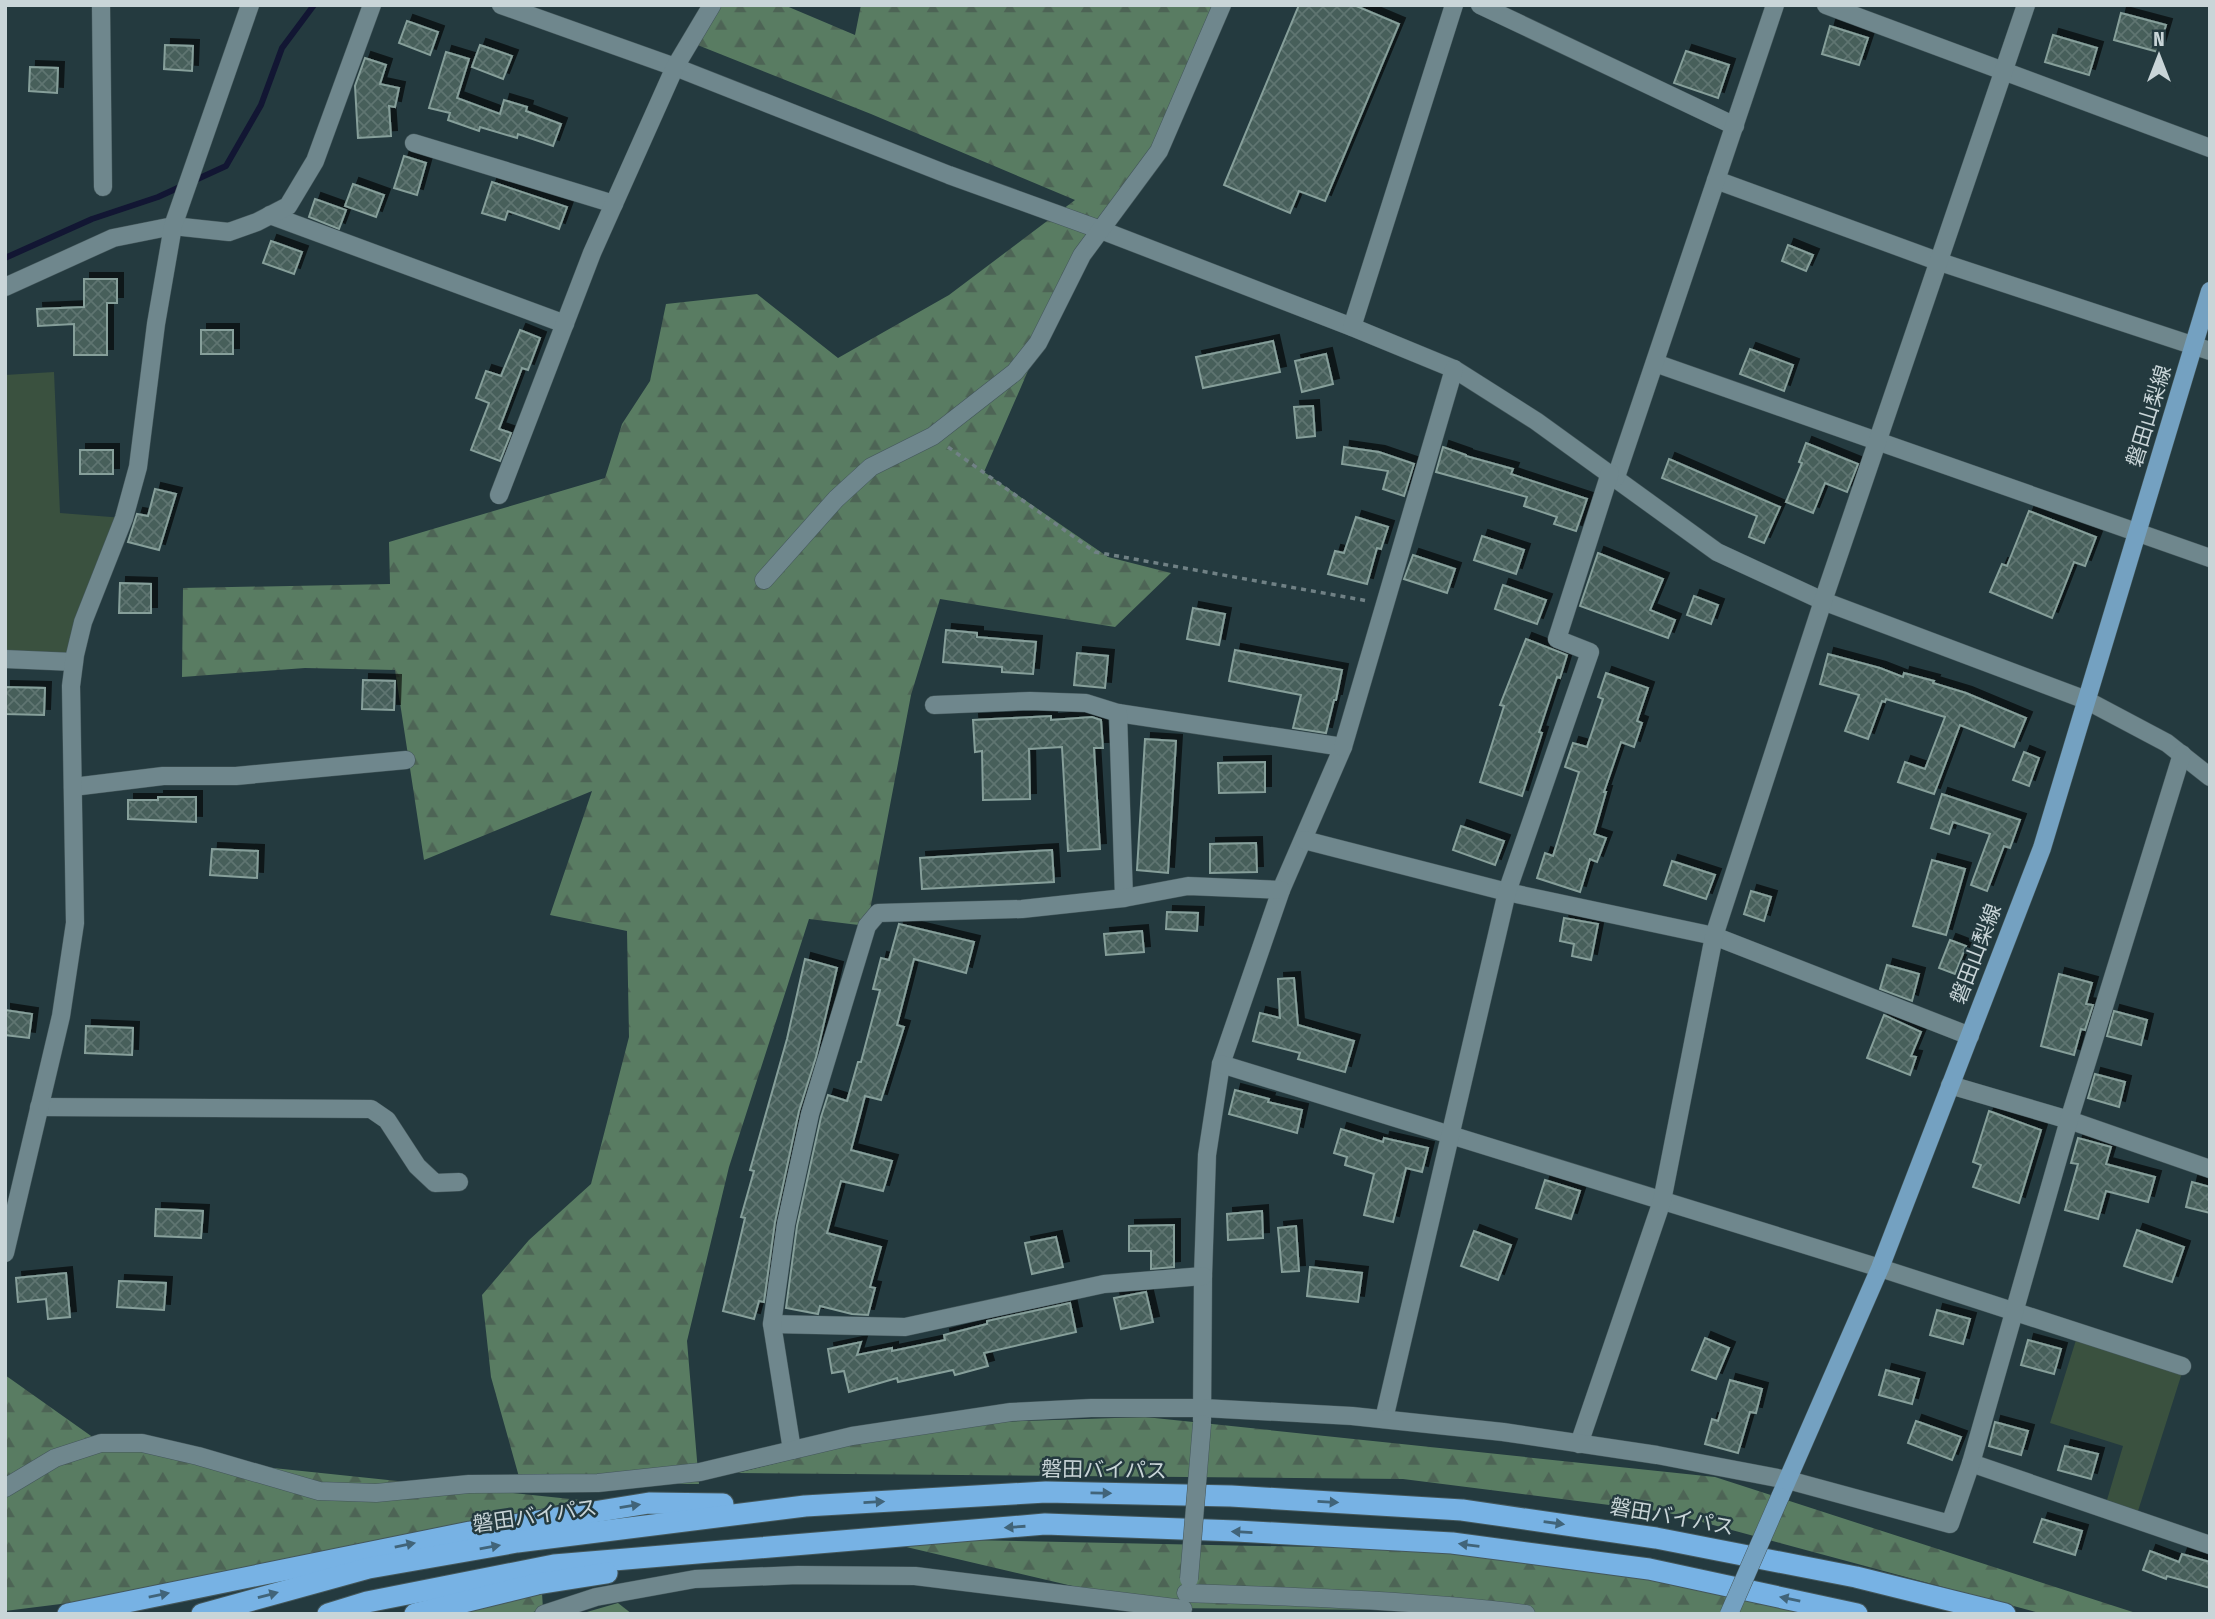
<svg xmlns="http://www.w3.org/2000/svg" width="2215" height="1619" font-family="'Fira Sans Condensed','Noto Sans JP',sans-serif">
	<defs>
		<pattern id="forest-firs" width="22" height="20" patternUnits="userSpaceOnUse" patternTransform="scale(1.75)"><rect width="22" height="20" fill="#597c62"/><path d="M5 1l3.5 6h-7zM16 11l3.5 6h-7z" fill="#4d6455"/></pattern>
		<pattern id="building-cross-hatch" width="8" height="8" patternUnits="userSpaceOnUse" patternTransform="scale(1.75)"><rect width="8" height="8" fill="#465e5a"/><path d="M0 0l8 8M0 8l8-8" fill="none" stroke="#5f7471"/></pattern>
		<filter id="shadow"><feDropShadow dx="6" dy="-6" stdDeviation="0" flood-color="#0009"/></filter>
	</defs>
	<rect width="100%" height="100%" fill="#243a3f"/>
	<g fill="#3a513f">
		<path d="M54 372 60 513 124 518 74 662 5 659V375Z"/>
		<path d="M2076 1340 2182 1373 2138 1511 2107 1500 2123 1446 2050 1423Z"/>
	</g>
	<g fill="url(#forest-firs)">
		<path d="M712 5H784L855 35 861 5H1215L1172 121 1051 318 984 472 1108 557 1171 573 1115 627 940 599 911 695 867 926 809 919 729 1167 687 1341 699 1484H521L491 1377 482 1295 529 1240 591 1184 629 1037 627 931 550 915 592 791 424 860 395 670 305 668 182 677 183 588 390 584 389 542 605 478 622 424 650 381 666 304 757 294 838 358 949 295 1075 200 871 114 690 42Z"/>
		<path d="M5 1375 101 1443 224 1463 580 1500 204 1586 5 1611Z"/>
		<path d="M1145 1417 1715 1477 2139 1614H2043L1665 1512 1403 1479 737 1473 935 1424Z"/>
		<path d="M868 1538 1513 1551 1837 1614H1524L1502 1611 1166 1608Z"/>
		<path d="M542 1593 543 1609 527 1614H448Z"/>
		<path d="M618 1603 632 1614H580Z"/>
	</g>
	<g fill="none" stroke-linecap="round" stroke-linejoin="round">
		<g stroke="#121633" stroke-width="6">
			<path d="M191 182 226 166 261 105 282 48 314 5"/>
			<path d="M5 258 92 219 158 197 182 186"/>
		</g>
	</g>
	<g fill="url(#building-cross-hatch)" stroke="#869f9a" stroke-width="2" filter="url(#shadow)">
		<path d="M1299 5H1354L1399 24 1325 201 1299 191 1290 213 1224 185Z"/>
		<path d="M2121 13 2166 25 2158 52 2114 40Z"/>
		<path d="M407 21 438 32 430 55 399 43Z"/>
		<path d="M1830 26 1868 38 1859 65 1822 54Z"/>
		<path d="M2053 35 2097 48 2089 75 2045 62Z"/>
		<path d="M165 45 193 46 192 71 164 69Z"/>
		<path d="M480 45 512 56 503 79 472 67Z"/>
		<path d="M1686 51 1729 65 1718 98 1674 83Z"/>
		<path d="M446 52 469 59 457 98 500 114 504 100 527 107 526 111 561 124 553 146 518 134 517 138 480 127 479 131 448 120 450 113 429 108Z"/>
		<path d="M365 58 386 65 380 84 399 88 395 107 389 106 391 136 358 138 355 86Z"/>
		<path d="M30 67 58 68 57 93 29 91Z"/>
		<path d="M404 156 426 163 417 195 394 188Z"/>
		<path d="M492 182 567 207 559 229 508 211 505 220 482 213Z"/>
		<path d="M353 184 384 195 376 217 345 206Z"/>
		<path d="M315 199 346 210 339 229 309 217Z"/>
		<path d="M271 241 302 252 294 274 263 263Z"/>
		<path d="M1788 245 1813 255 1806 271 1782 261Z"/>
		<path d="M84 279H117V303H107V355H74V324L38 326 37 309 84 307Z"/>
		<rect x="201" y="330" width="32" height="24"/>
		<path d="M520 330 540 338 528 370 522 368 499 429 511 433 500 461 471 450 489 403 476 398 486 371 501 376Z"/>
		<path d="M1273 341 1280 372 1203 388 1196 357Z"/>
		<path d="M1750 349 1793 365 1784 391 1740 374Z"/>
		<path d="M1326 354 1333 384 1302 392 1295 361Z"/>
		<path d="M1313 406 1315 436 1297 438 1294 407Z"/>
		<path d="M1806 443 1858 464 1847 492 1825 483 1813 513 1786 502 1802 463 1799 462Z"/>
		<path d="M1344 447 1379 452 1414 464 1404 496 1383 489 1388 471 1342 464Z"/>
		<path d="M1443 447 1466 455V456L1513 469 1511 474 1587 499 1576 531 1554 524 1557 517 1524 506 1527 497 1436 472Z"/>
		<rect x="80" y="450" width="33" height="24"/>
		<path d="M1669 459 1780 507 1764 543 1749 537 1757 516 1662 478Z"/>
		<path d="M155 489 176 494 159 550 128 542 137 514 148 516Z"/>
		<path d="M2029 511 2096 537 2085 566 2074 562 2052 618 1990 592 2002 564 2007 566Z"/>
		<path d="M1356 517 1388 527 1381 549 1377 548 1367 584 1328 574 1335 551 1344 553Z"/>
		<path d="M1482 536 1524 550 1516 574 1474 560Z"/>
		<path d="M1598 553 1663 579 1650 610 1675 620 1668 638 1580 606Z"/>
		<path d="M1413 555 1455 569 1447 593 1404 579Z"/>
		<path d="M120 583 151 584V613H119Z"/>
		<path d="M1503 585 1546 600 1537 624 1495 609Z"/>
		<path d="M1694 596 1718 605 1711 624 1687 615Z"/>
		<path d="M1193 608 1225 614 1219 645 1187 639Z"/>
		<path d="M946 630 977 633V637L1036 642 1033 674 1002 672V667L943 662Z"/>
		<path d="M1526 639 1567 655 1560 678 1557 677 1539 732 1542 733 1522 796 1480 782 1504 706 1500 705Z"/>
		<path d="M1235 650 1342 670 1336 700H1334L1326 733 1293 728 1301 695 1229 681Z"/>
		<path d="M1077 653 1108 656 1105 688 1074 685Z"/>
		<path d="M1828 654 1880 668 1903 677 1904 673 1934 681 1933 683 1966 693 2026 718 2014 747 1960 725 1934 794 1898 782 1905 762 1925 769 1945 717 1886 699 1885 702 1882 701 1868 739 1845 731 1859 695 1820 684Z"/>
		<path d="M1606 673 1648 688 1637 721 1642 723 1634 747 1621 742 1604 792H1606L1594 834 1606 838 1597 862 1590 859 1580 892 1537 878 1545 853 1553 856 1579 772 1565 767 1573 743 1587 747 1603 699 1598 697Z"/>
		<path d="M363 680 395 681 394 710 362 709Z"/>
		<path d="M5 687 45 688 44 715 5 714Z"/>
		<path d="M1051 716V720L1092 717 1101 720 1103 748H1094L1100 849 1068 851 1062 747 1029 749 1030 799 983 800 982 751 975 752 973 720Z"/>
		<path d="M1145 739 1176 741 1168 873 1137 870Z"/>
		<path d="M2024 752 2039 758 2029 786 2013 780Z"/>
		<path d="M1265 762V792L1219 793 1218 763Z"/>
		<path d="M1942 794 2020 820 2010 848 2004 846 1987 891 1971 885 1990 834 1953 822 1949 834 1931 828Z"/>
		<path d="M158 797H196V822L128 819V800H158Z"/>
		<path d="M1461 826 1504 841 1495 865 1453 850Z"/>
		<path d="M1256 843 1257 872 1210 873V844Z"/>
		<path d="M212 849 258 851 257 878 210 875Z"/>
		<path d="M1052 850 1054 882 922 889 920 858Z"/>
		<path d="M1932 860 1965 869 1946 935 1913 926Z"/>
		<path d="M1672 861 1715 875 1706 899 1664 885Z"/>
		<path d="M1751 891 1771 897 1764 921 1744 914Z"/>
		<path d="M1167 912 1198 913 1197 931 1166 929Z"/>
		<path d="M1564 918 1598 924 1591 960 1572 956 1574 944 1560 941Z"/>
		<path d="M899 924 974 942 966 973 914 959 897 1025 904 1027 881 1100 865 1096 851 1150 892 1161 883 1191 841 1181 827 1233 881 1247 870 1287 875 1288 868 1315 852 1314 820 1306 818 1314 786 1308 797 1226 821 1117 828 1095 847 1101 858 1062H861L880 990 873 989 881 958 889 960Z"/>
		<path d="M1142 931 1144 952 1106 955 1104 934Z"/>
		<path d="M1950 940 1966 946 1955 974 1939 968Z"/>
		<path d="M805 959 837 968 816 1057 799 1111 775 1222 764 1302 759 1301 754 1319 723 1311 745 1218 741 1217 754 1171 750 1170 787 1039Z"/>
		<path d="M1887 965 1919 974 1912 1001 1880 989Z"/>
		<path d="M2059 974 2092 983 2086 1004 2093 1005 2085 1030 2081 1029 2074 1055 2041 1046Z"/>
		<path d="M1294 978 1298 1025 1354 1041 1345 1072 1298 1059 1300 1053 1253 1041 1260 1013 1280 1018 1278 979Z"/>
		<path d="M5 1010 32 1014 29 1038 5 1035Z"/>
		<path d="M2114 1011 2147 1020 2141 1045 2107 1036Z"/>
		<path d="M1884 1015 1921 1032 1911 1056 1916 1057 1910 1075 1867 1058Z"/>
		<path d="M86 1026 133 1028 132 1055 85 1053Z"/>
		<path d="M2095 1074 2125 1082 2119 1107 2088 1098Z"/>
		<path d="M1235 1090 1269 1099 1268 1102 1302 1110 1297 1133 1229 1114Z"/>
		<path d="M1989 1111 2041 1130 2019 1203 1973 1187 1981 1165 1973 1162Z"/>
		<path d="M1341 1129 1383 1142 1384 1138 1428 1148 1422 1172 1406 1168 1393 1222 1364 1215 1374 1174 1345 1165 1347 1157 1334 1153Z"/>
		<path d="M2078 1138 2111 1147 2106 1164 2155 1177 2148 1202 2106 1191 2098 1219 2065 1210 2078 1164 2071 1163Z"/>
		<path d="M1545 1180 1580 1191 1571 1219 1536 1208Z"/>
		<path d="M2192 1182 2210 1187V1213L2186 1207Z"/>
		<path d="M156 1209 203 1211 201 1238 155 1236Z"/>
		<path d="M1262 1211 1263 1238 1228 1240 1227 1214Z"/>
		<path d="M1174 1225V1267L1151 1269V1251H1129V1226Z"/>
		<path d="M1296 1226 1299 1271 1282 1272 1278 1228Z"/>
		<path d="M2137 1230 2184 1247 2172 1282 2124 1266Z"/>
		<path d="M1474 1231 1511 1245 1498 1280 1461 1266Z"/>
		<path d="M1056 1237 1063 1267 1032 1274 1025 1243Z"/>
		<path d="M1310 1267 1362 1273 1358 1302 1307 1296Z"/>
		<path d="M66 1273 70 1317 48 1319 46 1299 18 1302 16 1278Z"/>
		<path d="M119 1281 166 1283 164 1310 117 1307Z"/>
		<path d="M1146 1292 1153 1322 1121 1329 1114 1298Z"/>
		<path d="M1070 1303 1076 1332 984 1353 988 1366 955 1375 953 1370 898 1382 897 1378 849 1392 844 1371 832 1373 828 1349 861 1342 857 1355 892 1348V1351L945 1340 944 1335 987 1324V1321Z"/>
		<path d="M1937 1310 1970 1319 1963 1344 1930 1335Z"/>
		<path d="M1705 1338 1729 1348 1716 1379 1692 1370Z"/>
		<path d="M2028 1340 2061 1349 2054 1374 2021 1365Z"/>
		<path d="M1886 1370 1919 1379 1912 1404 1879 1395Z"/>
		<path d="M1730 1380 1762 1389 1756 1413 1750 1412 1738 1453 1705 1444 1712 1419 1718 1421Z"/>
		<path d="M1916 1421 1961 1437 1952 1460 1908 1443Z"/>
		<path d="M1995 1422 2028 1431 2021 1455 1989 1446Z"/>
		<path d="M2065 1446 2098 1454 2091 1479 2058 1470Z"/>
		<path d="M2042 1519 2082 1531 2075 1555 2034 1542Z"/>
		<path d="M2150 1551 2179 1562 2182 1554 2210 1562V1588L2167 1576 2166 1579 2143 1570Z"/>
	</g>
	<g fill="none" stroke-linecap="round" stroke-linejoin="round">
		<g stroke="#44575b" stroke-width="19">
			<g id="minor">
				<path d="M101 5 103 187"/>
				<path d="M501 5 675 67 949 175 1101 230 1352 327 1454 369 1536 421 1717 552 1823 601 2086 700 2167 743 2210 777"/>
				<path d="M1480 5 1735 126"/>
				<path d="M1826 5 2210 148"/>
				<path d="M414 143 614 204"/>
				<path d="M1716 180 1940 262 2210 351"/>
				<path d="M270 215 565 324"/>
				<path d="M5 287 113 238 173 226 229 232 257 222 288 206 315 161 372 5"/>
				<path d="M1352 327 1454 5"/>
				<path d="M1655 363 2210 558"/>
				<path d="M1616 477 1775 5"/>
				<path d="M499 495 592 253 675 67 712 5"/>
				<path d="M764 580 836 499 871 467 933 436 1015 372 1038 343 1082 255 1159 151 1222 5"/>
				<path d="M5 659 74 662"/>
				<path d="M934 705 1030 701 1086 703 1118 713 1343 747 1281 890 1221 1064 1207 1155 1203 1276 1202 1420"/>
				<path d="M1118 713 1124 898"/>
				<path d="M1343 747 1454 369"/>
				<path d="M73 787 163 776H236L406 760"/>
				<path d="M1304 840 1507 892 1714 936 1970 1036"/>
				<path d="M1221 1064 1880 1268 2182 1366"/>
				<path d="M1950 1085 2069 1120 2210 1169"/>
				<path d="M39 1107 371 1109 387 1120 417 1166 435 1183 459 1182"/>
				<path d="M5 1253 61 1016 75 923 71 686 75 655 83 622 124 518 138 467 156 324 173 226 250 5"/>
				<path d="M772 1324 905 1327 1104 1284 1203 1276"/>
				<path d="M1384 1419 1507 892 1590 652 1557 639 1610 473"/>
				<path d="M1579 1444 1662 1201 1714 936 1823 601 2026 5"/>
				<path d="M792 1450 772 1324 786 1224 810 1114 867 926 878 913 1022 909 1124 898 1188 886 1281 890"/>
				<path d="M1971 1463 2210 1545"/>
				<path d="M5 1488 55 1458 101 1443H142L198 1456 319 1491 376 1493 469 1484 598 1483 700 1472 852 1436 1011 1412 1091 1408H1203L1352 1416 1503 1432 1657 1455 1788 1480 1950 1524 1971 1463 2069 1120 2182 754"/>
				<path d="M1186 1593C1299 1597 1413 1600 1526 1614"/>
				<path d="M544 1614 596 1597 695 1579 798 1575 915 1576 1183 1609"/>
			</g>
		</g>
		<g stroke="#44575b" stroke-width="19">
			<path id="major" d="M1780 1497 1880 1268 2042 848 2210 291"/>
		</g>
		<g stroke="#44575b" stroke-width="23">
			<g id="highway">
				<path d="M68 1614 470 1532 649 1503 723 1504"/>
				<path d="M202 1614 369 1568 517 1542 805 1506 1046 1492 1231 1496 1462 1510 1656 1538 1856 1577 2005 1614"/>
				<path d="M328 1614 367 1602 554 1565 1045 1524 1236 1531 1452 1543 1649 1569 1857 1614"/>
				<path d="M415 1614 537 1584 607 1573"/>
			</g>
		</g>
		<path stroke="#708185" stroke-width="3.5" stroke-dasharray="5 5" stroke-linecap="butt" d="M948 447 1095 552 1368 601"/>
		<use href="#minor" stroke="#6f878d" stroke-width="18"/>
		<use href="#major" stroke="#74a1c1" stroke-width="18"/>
		<use href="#highway" stroke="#77b2e4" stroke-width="21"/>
		<g stroke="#44575b" stroke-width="19" stroke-linecap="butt">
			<path id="minor-bridge" d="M1189 1579 1202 1424"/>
		</g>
		<g stroke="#44575b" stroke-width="19" stroke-linecap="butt">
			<path id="major-bridge" d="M1729 1614 1780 1497"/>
		</g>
		<use href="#minor-bridge" stroke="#6f878d" stroke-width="18"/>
		<use href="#major-bridge" stroke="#74a1c1" stroke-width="18"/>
	</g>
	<defs><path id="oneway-solid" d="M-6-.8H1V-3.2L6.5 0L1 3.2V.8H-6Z" transform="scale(1.75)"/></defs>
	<g fill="#416479">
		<use href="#oneway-solid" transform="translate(1101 1493) rotate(1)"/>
		<use href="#oneway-solid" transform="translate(874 1502) rotate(-3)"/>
		<use href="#oneway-solid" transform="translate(1328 1502) rotate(3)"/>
		<use href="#oneway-solid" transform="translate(630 1506) rotate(-9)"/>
		<use href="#oneway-solid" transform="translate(1554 1523) rotate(8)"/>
		<use href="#oneway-solid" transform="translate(1015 1527) rotate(176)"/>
		<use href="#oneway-solid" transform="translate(1242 1532) rotate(-177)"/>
		<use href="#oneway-solid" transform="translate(405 1545) rotate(-12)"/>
		<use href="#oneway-solid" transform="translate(1469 1545) rotate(-173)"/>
		<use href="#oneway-solid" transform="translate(490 1547) rotate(-10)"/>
		<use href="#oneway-solid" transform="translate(159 1595) rotate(-11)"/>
		<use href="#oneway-solid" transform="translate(268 1595) rotate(-15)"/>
		<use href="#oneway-solid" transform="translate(1790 1599) rotate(-168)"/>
	</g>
	<g text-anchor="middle" stroke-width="5" stroke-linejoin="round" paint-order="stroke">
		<g font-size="21" fill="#c9d5d8" stroke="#243a3f">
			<text transform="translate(2149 416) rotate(-73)" y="7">磐田山梨線</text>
			<text transform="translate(1976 954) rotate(-69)" y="7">磐田山梨線</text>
			<text transform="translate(1104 1470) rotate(1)" y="7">磐田バイパス</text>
			<text transform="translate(535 1516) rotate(-8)" y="7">磐田バイパス</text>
			<text transform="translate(1672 1517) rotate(10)" y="7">磐田バイパス</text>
		</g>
	</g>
	<rect width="2215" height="1619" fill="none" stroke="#c9d5d8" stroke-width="14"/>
	<g transform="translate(2159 56)" stroke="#243a3f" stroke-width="5" paint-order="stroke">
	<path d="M0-5L12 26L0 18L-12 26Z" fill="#c9d5d8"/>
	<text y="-10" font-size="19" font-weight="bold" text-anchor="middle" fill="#c9d5d8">N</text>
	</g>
</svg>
